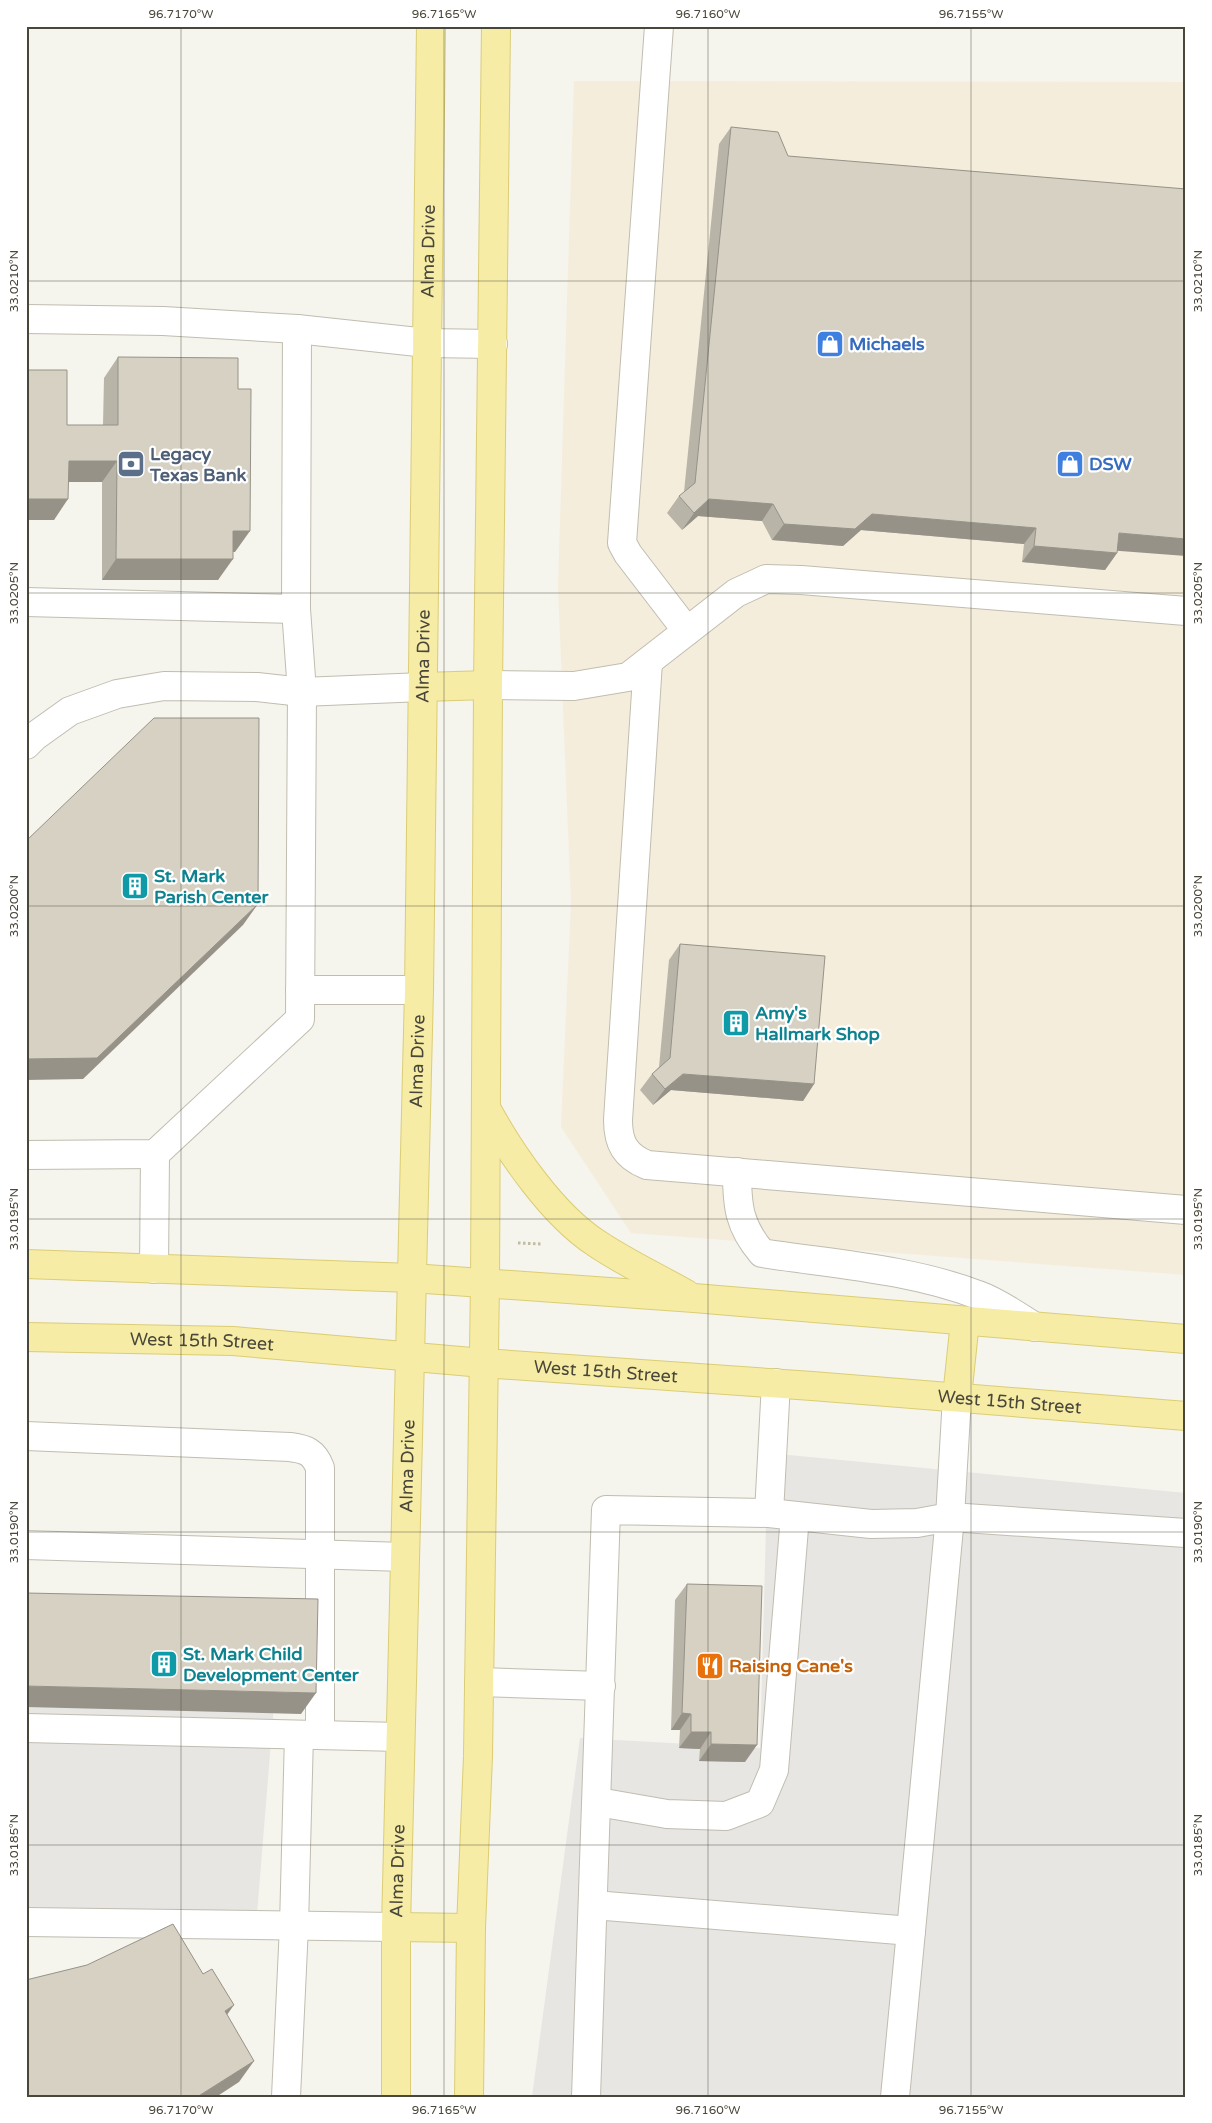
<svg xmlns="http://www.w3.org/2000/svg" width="1212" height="2123" font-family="'Varela Round',sans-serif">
	<rect width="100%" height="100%" fill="#f5f4ed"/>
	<path fill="#f4eddb" d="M574 81 1186 82V1275L631 1233 561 1127 571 903 558 586Z"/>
	<g fill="#e7e6e3">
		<path d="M768 1453 1186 1493V2097H532L580 1738 760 1748Z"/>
		<path d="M26 1704 274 1705 255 1938 26 1937Z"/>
	</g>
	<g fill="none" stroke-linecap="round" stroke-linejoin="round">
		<g stroke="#c0bdb0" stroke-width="30">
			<g id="minor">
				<path d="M659 26 622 543 628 554 687 631"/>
				<path d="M26 319 163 321 297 329 427 343 493 344"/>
				<path d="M26 602 296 609"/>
				<path d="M648 662 618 1120C618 1143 625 1156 647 1165L1186 1210"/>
				<path d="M488 685 574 686 628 677 736 593 766 579 801 580 1186 611"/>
				<path d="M26 745 35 736 70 711 117 694 164 686 257 687 302 692 423 687"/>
				<path d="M300 990H419"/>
				<path d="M26 1155 155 1154 300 1019 302 692 296 609 297 329"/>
				<path d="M737 1172C737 1206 739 1226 762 1253 833 1264 910 1269 978 1295 998 1302 1017 1316 1035 1327"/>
				<path d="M154 1269 155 1154"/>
				<path d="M957 1397 950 1517 1186 1533"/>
				<path d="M26 1436 290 1447C306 1449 314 1452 320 1468V1735"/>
				<path d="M769 1513 776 1383"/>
				<path d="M26 1545 404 1557"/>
				<path d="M479 1682 601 1686"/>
				<path d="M26 1728 400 1737"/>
				<path d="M598 1802 667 1814 726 1816 760 1803 774 1770 795 1516"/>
				<path d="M26 1922 396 1927"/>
				<path d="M286 2097 294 1926 299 1735"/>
				<path d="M586 2097 606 1510 769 1513 871 1524 917 1523 950 1517 911 1931 594 1905"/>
				<path d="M895 2097 911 1931"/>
			</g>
		</g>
		<g stroke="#dbcd75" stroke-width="30">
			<g id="major">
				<path d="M423 687 488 685"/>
				<path d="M487 1110C511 1154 553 1215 596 1243 624 1262 656 1277 686 1294"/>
				<path d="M26 1264 412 1278 694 1298 1186 1339"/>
				<path id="s1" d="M26 1337 233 1341 483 1363 812 1386 1186 1416"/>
				<path d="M957 1397 965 1321"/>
				<path d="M396 1927 471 1928"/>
				<path id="s2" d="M396 2097V1927L419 990 431 26"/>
				<path d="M469 2097 471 1928 478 1756 485 1283 488 685 496 26"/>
			</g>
		</g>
		<path stroke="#c1bba2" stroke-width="3" stroke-dasharray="2.5 2.5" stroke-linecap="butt" d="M518 1243 542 1244"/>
		<use href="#minor" stroke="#fff" stroke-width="28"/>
		<use href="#major" stroke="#f6eca5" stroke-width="28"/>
	</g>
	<g fill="#b8b4a8">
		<path d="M731 127 788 156 1117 551V553L1105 570 1022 562 1024 544 861 530 843 546 772 540 762 521 698 516 682 530 667 513 679 496 684 492 719 144Z"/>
		<path d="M118 357 235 552H233L218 580H102V482H69L54 520H26L67 425H103L104 378Z"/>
		<path d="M680 944 814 1084 803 1101 671 1090 653 1105 640 1090 652 1074 659 1067 669 960Z"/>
		<path d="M687 1584 745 1762 699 1761 700 1749 679 1748 680 1730H671L675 1600Z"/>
	</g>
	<g fill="#969288">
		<path d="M69 461H117L102 482H54Z"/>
		<path d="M26 499H68L54 520H26Z"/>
		<path d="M709 499 773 504 762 521 698 516 682 530 694 513Z"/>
		<path d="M872 514 1036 528 1024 544 861 530 843 546 772 540 784 524Z"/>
		<path d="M233 531H250L235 552H218Z"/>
		<path d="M1119 533 1186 539V556L1107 550Z"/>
		<path d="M1034 546 1117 553 1105 570 1022 562Z"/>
		<path d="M116 559H233L218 580H102Z"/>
		<path d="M258 904 243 925 83 1079 26 1080V1059Z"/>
		<path d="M683 1074 814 1084 803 1101 671 1090 653 1105 665 1089Z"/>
		<path d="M26 1686 316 1693 301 1714 26 1707Z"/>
		<path d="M682 1713 691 1714 680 1730H671Z"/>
		<path d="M691 1732H711L700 1749 679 1748Z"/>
		<path d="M711 1744 757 1745 745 1762 699 1761Z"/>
		<path d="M234 2005 219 2026 225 2011Z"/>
		<path d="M254 2061 239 2082 216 2097H197Z"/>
	</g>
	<g fill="#d6d1c3" stroke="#969288">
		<path d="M731 127 778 132 788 156 1186 189V539L1119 533 1117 553 1034 546 1036 528 872 514 855 529 784 524 773 504 709 499 694 513 679 496 695 483Z"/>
		<path d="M118 357 238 358V389H251L250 531H233V559H116L117 461H69L68 499H26V370H67V425H118Z"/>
		<path d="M154 718H259L258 904 97 1058 26 1059V841Z"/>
		<path d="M680 944 825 956 814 1084 683 1074 665 1089 652 1074 670 1058Z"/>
		<path d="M687 1584 762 1586 757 1745 711 1744V1732H691V1714L682 1713Z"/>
		<path d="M26 1593 318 1599 316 1693 26 1686Z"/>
		<path d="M173 1924 203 1974 212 1969 234 2005 225 2011 254 2061 197 2097H26V1980L87 1965Z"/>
	</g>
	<path fill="none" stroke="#49463a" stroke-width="1" stroke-opacity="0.45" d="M181 26V2097M444 26V2097M708 26V2097M971 26V2097M26 281H1186M26 593H1186M26 906H1186M26 1219H1186M26 1532H1186M26 1845H1186"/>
	<defs>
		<g id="shop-square" transform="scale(1.4375)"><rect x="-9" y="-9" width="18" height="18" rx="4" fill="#3f7fe0" stroke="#fff"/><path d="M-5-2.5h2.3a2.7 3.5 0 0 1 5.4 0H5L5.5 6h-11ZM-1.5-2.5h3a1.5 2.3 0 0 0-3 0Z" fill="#fff"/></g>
		<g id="bank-square" transform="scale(1.4375)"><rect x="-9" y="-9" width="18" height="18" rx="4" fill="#5c6f8a" stroke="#fff"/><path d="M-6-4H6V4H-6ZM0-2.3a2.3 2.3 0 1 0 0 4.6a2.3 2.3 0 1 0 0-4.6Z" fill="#fff"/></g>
		<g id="building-square" transform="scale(1.4375)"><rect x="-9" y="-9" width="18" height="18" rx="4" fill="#0f9aa8" stroke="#fff"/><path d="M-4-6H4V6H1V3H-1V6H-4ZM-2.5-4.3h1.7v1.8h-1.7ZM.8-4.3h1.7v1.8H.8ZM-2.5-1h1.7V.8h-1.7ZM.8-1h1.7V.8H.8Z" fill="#fff"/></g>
		<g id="restaurant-square" transform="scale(1.4375)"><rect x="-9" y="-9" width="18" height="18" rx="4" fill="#e8710a" stroke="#fff"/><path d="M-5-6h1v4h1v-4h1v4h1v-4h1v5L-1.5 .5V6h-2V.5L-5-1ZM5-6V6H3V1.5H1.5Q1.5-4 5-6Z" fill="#fff"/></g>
	</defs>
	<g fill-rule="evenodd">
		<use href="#shop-square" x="830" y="344"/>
		<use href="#bank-square" x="131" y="464"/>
		<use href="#shop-square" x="1070" y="464"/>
		<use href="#building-square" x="135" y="886"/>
		<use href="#building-square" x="736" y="1023"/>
		<use href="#building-square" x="164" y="1664"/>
		<use href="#restaurant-square" x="710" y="1666"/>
	</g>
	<g text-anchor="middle" stroke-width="4.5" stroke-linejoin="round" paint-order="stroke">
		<g font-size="18" fill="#49463a" stroke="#fff">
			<text dy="6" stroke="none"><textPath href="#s2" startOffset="1846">Alma Drive</textPath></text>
			<text dy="6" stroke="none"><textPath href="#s2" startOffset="1441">Alma Drive</textPath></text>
			<text dy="6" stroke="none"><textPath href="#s2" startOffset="1036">Alma Drive</textPath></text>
			<text dy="6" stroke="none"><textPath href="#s1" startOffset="176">West 15th Street</textPath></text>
			<text dy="6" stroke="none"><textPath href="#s1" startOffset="581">West 15th Street</textPath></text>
			<text dy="6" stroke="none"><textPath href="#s1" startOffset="986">West 15th Street</textPath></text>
			<text dy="6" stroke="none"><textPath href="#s2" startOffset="631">Alma Drive</textPath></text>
			<text dy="6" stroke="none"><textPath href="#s2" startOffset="226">Alma Drive</textPath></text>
		</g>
		<g font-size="18" font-weight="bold" fill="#366cbe" stroke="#fff" text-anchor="start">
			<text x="849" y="350">Michaels</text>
			<text x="1089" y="470">DSW</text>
		</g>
		<g font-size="18" font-weight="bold" fill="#4e5e75" stroke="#fff" text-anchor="start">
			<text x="150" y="460">Legacy<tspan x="150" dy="21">Texas Bank</tspan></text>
		</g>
		<g font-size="18" font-weight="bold" fill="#0d838f" stroke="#fff" text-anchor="start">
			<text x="154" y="882">St. Mark<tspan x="154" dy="21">Parish Center</tspan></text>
			<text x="755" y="1019">Amy's<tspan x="755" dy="21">Hallmark Shop</tspan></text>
			<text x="183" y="1660">St. Mark Child<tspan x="183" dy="21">Development Center</tspan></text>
		</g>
		<g font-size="18" font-weight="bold" fill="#c56008" stroke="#fff" text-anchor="start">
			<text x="729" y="1672">Raising Cane's</text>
		</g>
	</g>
	<rect width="1212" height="2123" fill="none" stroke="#ffffff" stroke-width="55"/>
	<rect x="28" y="28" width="1156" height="2068" fill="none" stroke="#49463a" stroke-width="2"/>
	<g font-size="12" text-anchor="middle" fill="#49463a">
		<text x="181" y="18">96.7170°W</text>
		<text x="444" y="18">96.7165°W</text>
		<text x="708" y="18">96.7160°W</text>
		<text x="971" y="18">96.7155°W</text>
		<text transform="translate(14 281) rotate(-90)" y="4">33.0210°N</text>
		<text transform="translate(1198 281) rotate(-90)" y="4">33.0210°N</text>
		<text transform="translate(14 593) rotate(-90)" y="4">33.0205°N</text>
		<text transform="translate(1198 593) rotate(-90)" y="4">33.0205°N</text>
		<text transform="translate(14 906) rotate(-90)" y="4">33.0200°N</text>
		<text transform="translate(1198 906) rotate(-90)" y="4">33.0200°N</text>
		<text transform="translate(14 1219) rotate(-90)" y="4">33.0195°N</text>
		<text transform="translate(1198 1219) rotate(-90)" y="4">33.0195°N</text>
		<text transform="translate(14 1532) rotate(-90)" y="4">33.0190°N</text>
		<text transform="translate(1198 1532) rotate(-90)" y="4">33.0190°N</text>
		<text transform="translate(14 1845) rotate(-90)" y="4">33.0185°N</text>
		<text transform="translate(1198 1845) rotate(-90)" y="4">33.0185°N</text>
		<text x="181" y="2114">96.7170°W</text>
		<text x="444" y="2114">96.7165°W</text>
		<text x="708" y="2114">96.7160°W</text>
		<text x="971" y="2114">96.7155°W</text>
	</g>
</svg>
